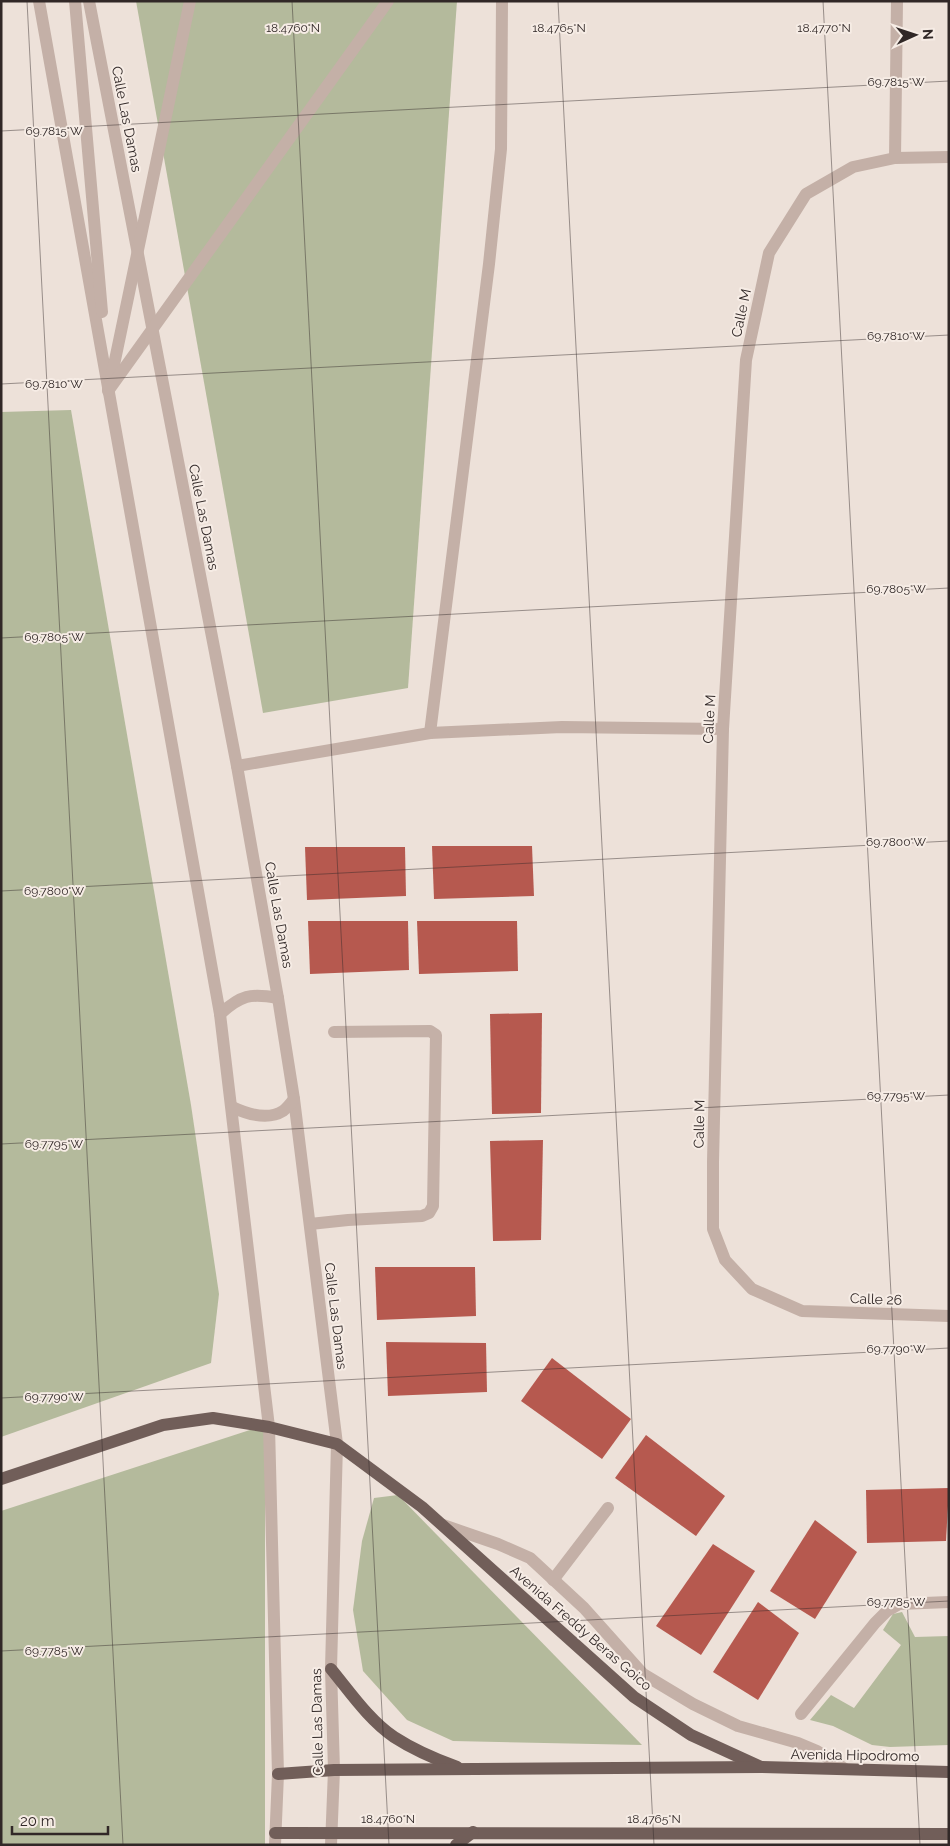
<svg xmlns="http://www.w3.org/2000/svg" width="950" height="1846" font-family="Raleway,sans-serif">
	<rect width="100%" height="100%" fill="#ede1d9"/>
	<g fill="#b4ba9c">
		<path d="M136 1H457L408 688 263 713Z"/>
		<path d="M71 410 191 1105 219 1294 211 1363 1 1437V412Z"/>
		<path d="M265 1425V1845H1V1511Z"/>
		<path d="M398 1495 642 1745 453 1741 407 1720 363 1671 353 1610 362 1541 374 1498Z"/>
		<path d="M902 1612 915 1637 949 1636V1745L890 1747 872 1745 833 1726 810 1720 831 1695 854 1708 901 1645 883 1630 893 1614Z"/>
	</g>
	<g fill="#b6594f">
		<path d="M432 846H532L534 896 434 899Z"/>
		<path d="M305 847H405L406 896 307 900Z"/>
		<path d="M308 921H408L409 970 310 974Z"/>
		<path d="M417 921H517L518 971 419 974Z"/>
		<path d="M542 1013 541 1113 492 1114 490 1014Z"/>
		<path d="M543 1140 541 1240 493 1241 490 1141Z"/>
		<path d="M375 1267H475L476 1316 377 1320Z"/>
		<path d="M386 1342 486 1343 487 1392 388 1396Z"/>
		<path d="M552 1358 631 1419 602 1459 521 1401Z"/>
		<path d="M646 1435 725 1496 696 1536 615 1478Z"/>
		<path d="M949 1488 946 1541 867 1543 866 1490Z"/>
		<path d="M815 1520 857 1552 815 1619 770 1591Z"/>
		<path d="M713 1544 755 1571 701 1655 656 1626Z"/>
		<path d="M758 1602 799 1633 758 1700 713 1672Z"/>
	</g>
	<g fill="none" stroke-linecap="round" stroke-linejoin="round">
		<g stroke="#c4b0a7" stroke-width="12">
			<path d="M310 1224 348 1220 422 1216 429 1213 433 1206 436 1035 430 1031 334 1032"/>
			<path d="M443 1525 498 1544 530 1558 584 1608 643 1674 693 1704 738 1726 798 1743 817 1751 845 1769"/>
			<path d="M553 1580 608 1508"/>
			<path d="M801 1714 875 1623 887 1611 899 1604 949 1602"/>
		</g>
		<g stroke="#c4b0a7" stroke-width="12">
			<path d="M39 1 220 1014 269 1427 278 1774 275 1845"/>
			<path d="M75 1 102 312"/>
			<path d="M89 1 237 766 278 998 294 1099 337 1444 331 1669 334 1770 331 1845"/>
			<path d="M949 157 895 158 853 167 806 194 769 253 746 360 723 729 713 1162V1229L725 1260 752 1289 802 1311 949 1316"/>
			<path d="M895 158 897 1"/>
			<path d="M110 384 190 1"/>
			<path d="M108 387V391L388 1"/>
			<path d="M430 733 489 264 501 149 502 1"/>
			<path d="M237 766 430 733 562 727 723 729"/>
			<path d="M220 1014C241 995 250 993 278 998"/>
			<path d="M232 1107C247 1114 267 1121 283 1111 287 1108 291 1103 294 1099"/>
		</g>
		<g stroke="#715e59" stroke-width="12">
			<path d="M1 1479 163 1425 213 1418 269 1427 337 1444 422 1507 634 1697 691 1735 761 1767"/>
			<path d="M331 1669C350 1692 369 1720 394 1737 414 1750 435 1759 457 1767"/>
			<path d="M278 1774 334 1770 761 1767 949 1772"/>
			<path d="M275 1833 949 1834"/>
			<path d="M456 1845 473 1832"/>
		</g>
	</g>
	<path fill="none" stroke="#312827" stroke-width="1" stroke-opacity="0.45" d="M27 1 123 1845M292 1 389 1845M558 1 654 1845M823 1 920 1845M1 131 949 81M1 384 949 335M1 638 949 588M1 891 949 841M1 1144 949 1095M1 1398 949 1348M1 1651 949 1601"/>
	<g text-anchor="middle" stroke-width="4" stroke-linejoin="round" paint-order="stroke">
		<g font-size="14" fill="#312827" stroke="#f6ece5">
			<text transform="translate(127 119) rotate(79)" y="5">Calle Las Damas</text>
			<text transform="translate(741 313) rotate(-78)" y="5">Calle M</text>
			<text transform="translate(204 517) rotate(79)" y="5">Calle Las Damas</text>
			<text transform="translate(709 719) rotate(-87)" y="5">Calle M</text>
			<text transform="translate(279 915) rotate(80)" y="5">Calle Las Damas</text>
			<text transform="translate(699 1124) rotate(-89)" y="5">Calle M</text>
			<text transform="translate(876 1299) rotate(2)" y="5">Calle 26</text>
			<text transform="translate(336 1316) rotate(83)" y="5">Calle Las Damas</text>
			<text transform="translate(581 1628) rotate(41)" y="5">Avenida Freddy Beras Goico</text>
			<text transform="translate(317 1722) rotate(-91)" y="5">Calle Las Damas</text>
			<text transform="translate(855 1755) rotate(1)" y="5">Avenida Hipodromo</text>
		</g>
	</g>
	<g font-size="12" text-anchor="middle" fill="#312827" stroke="#f6ece5" stroke-width="4" stroke-linejoin="round" paint-order="stroke">
		<text x="293" y="32">18.4760°N</text>
		<text x="559" y="32">18.4765°N</text>
		<text x="824" y="32">18.4770°N</text>
		<text x="896" y="86">69.7815°W</text>
		<text x="54" y="135">69.7815°W</text>
		<text x="896" y="340">69.7810°W</text>
		<text x="54" y="388">69.7810°W</text>
		<text x="896" y="593">69.7805°W</text>
		<text x="54" y="641">69.7805°W</text>
		<text x="896" y="846">69.7800°W</text>
		<text x="54" y="895">69.7800°W</text>
		<text x="896" y="1100">69.7795°W</text>
		<text x="54" y="1148">69.7795°W</text>
		<text x="896" y="1353">69.7790°W</text>
		<text x="54" y="1401">69.7790°W</text>
		<text x="896" y="1606">69.7785°W</text>
		<text x="54" y="1655">69.7785°W</text>
		<text x="388" y="1823">18.4760°N</text>
		<text x="654" y="1823">18.4765°N</text>
	</g>
	<rect width="950" height="1846" fill="none" stroke="#312827" stroke-width="5"/>
	<g transform="translate(915 35) rotate(87)" stroke="#f6ece5" stroke-width="4" paint-order="stroke">
	<path d="M0-4L9 19L0 12L-9 19Z" fill="#312827"/>
	<text y="-8" font-size="14" font-weight="bold" text-anchor="middle" fill="#312827">N</text>
	</g>
	<path d="M12 1826v8h96v-8" fill="none" stroke="#312827" stroke-width="2.5"/>
	<text x="20" y="1826" font-size="15" fill="#312827" stroke="#f6ece5" stroke-width="4" paint-order="stroke">20 m</text>
</svg>
